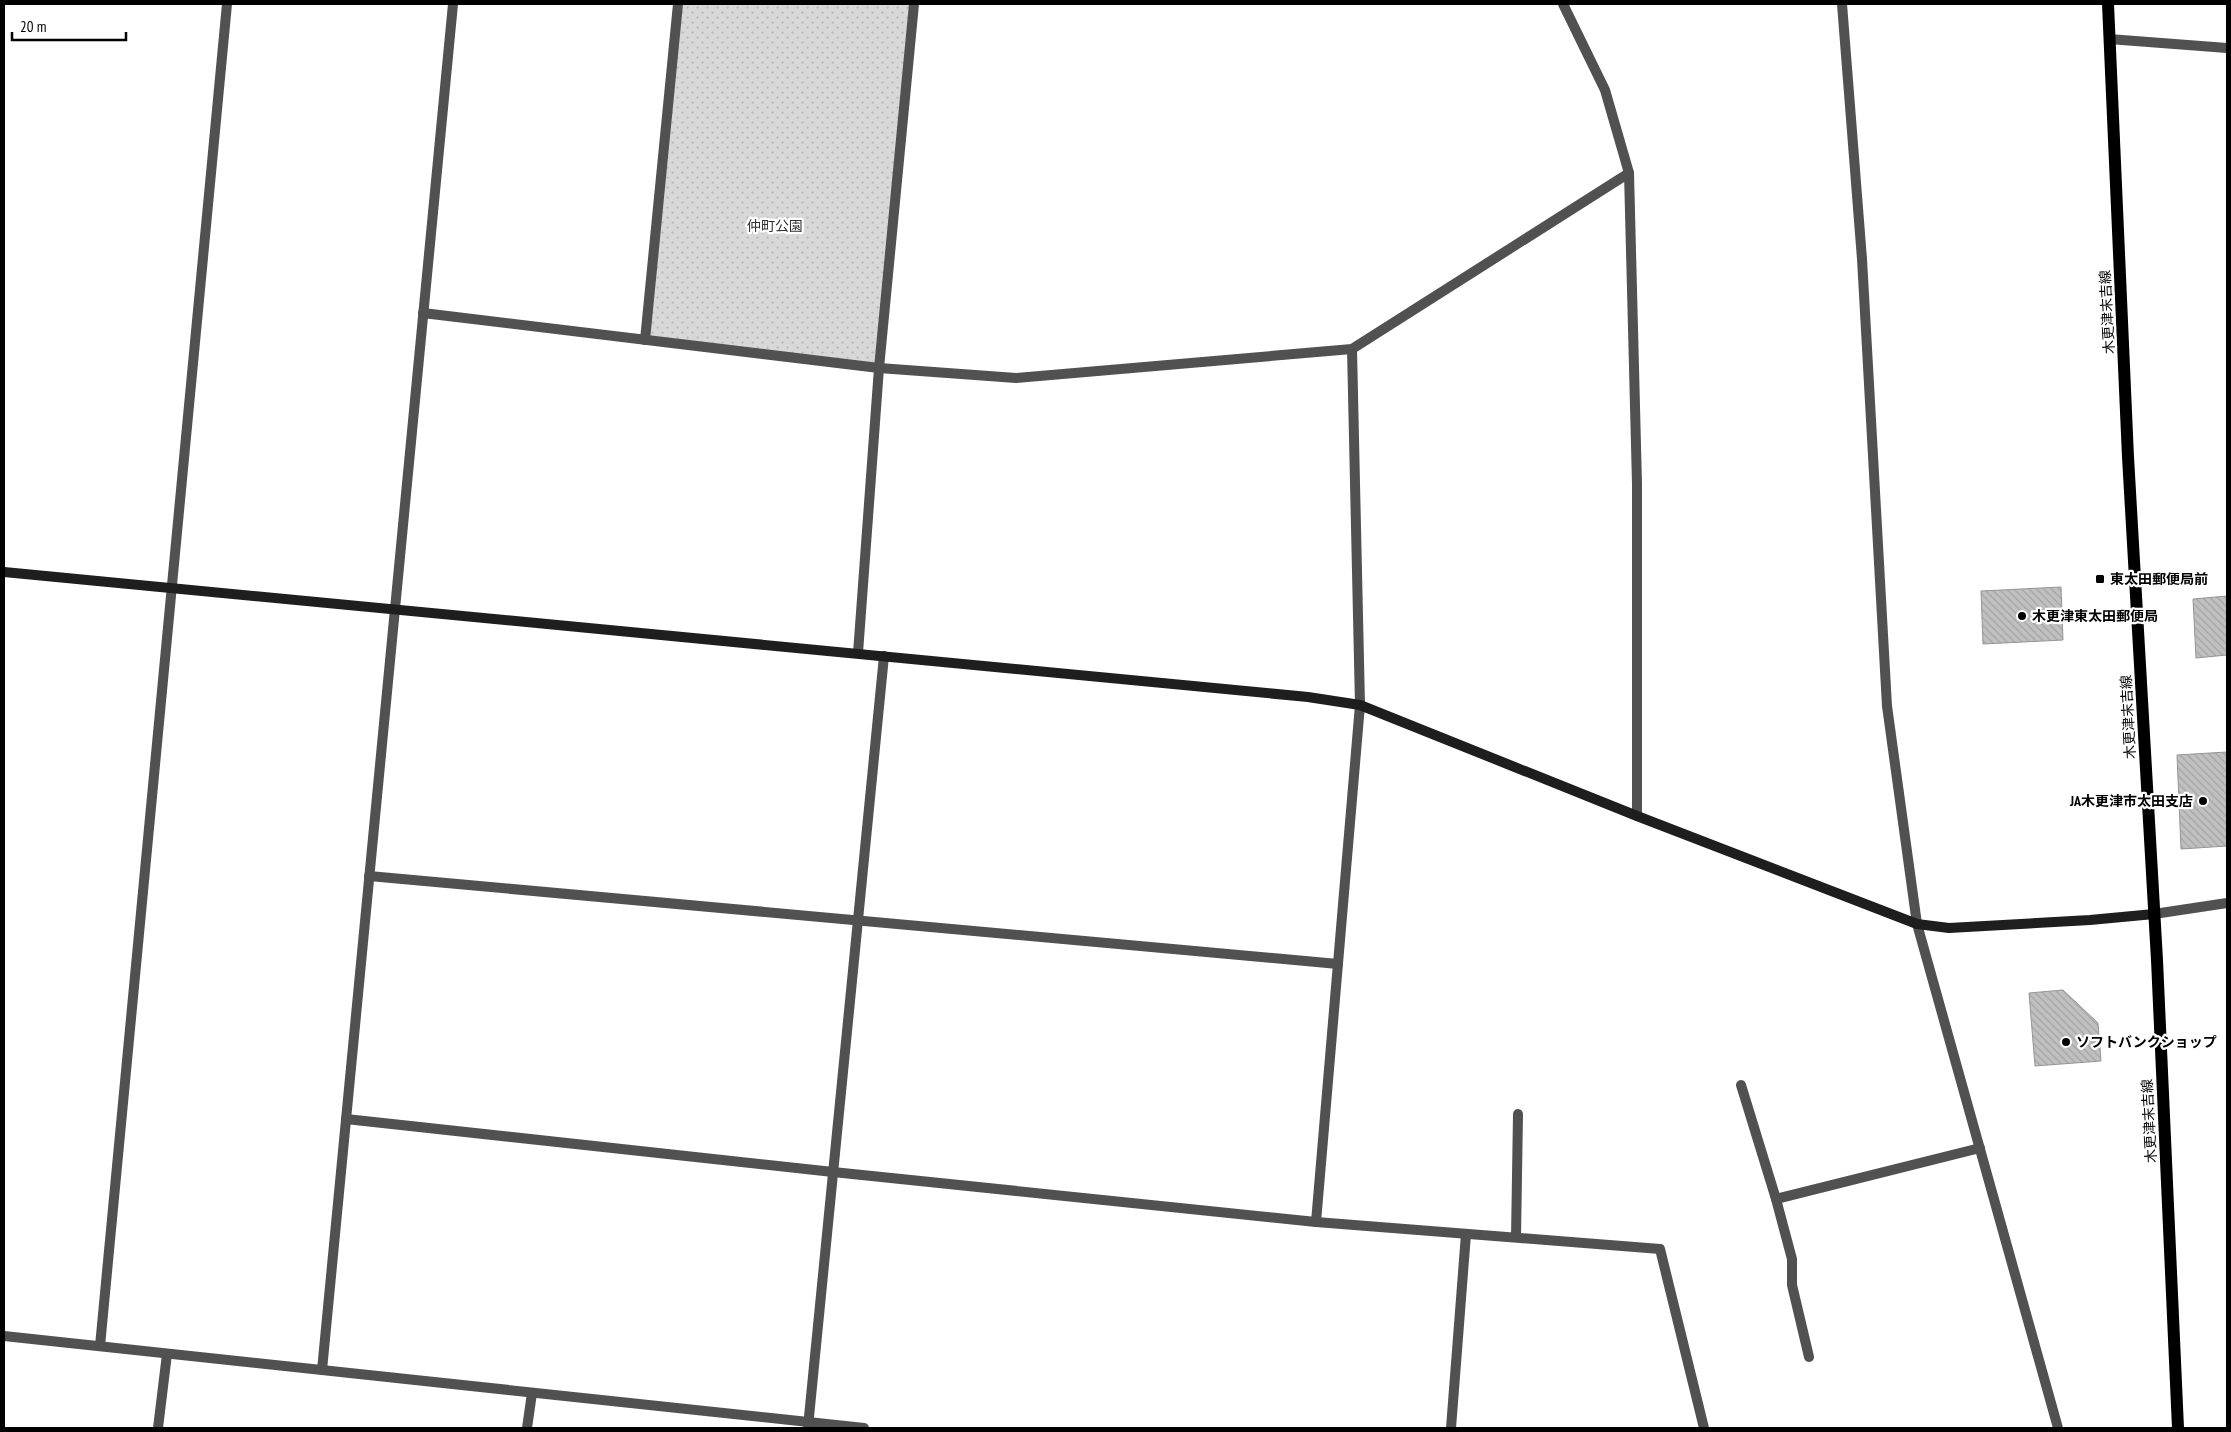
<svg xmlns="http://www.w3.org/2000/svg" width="2231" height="1432" font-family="'PT Sans Narrow','Noto Sans JP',sans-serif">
	<defs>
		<pattern id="park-dots" width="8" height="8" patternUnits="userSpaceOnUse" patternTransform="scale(1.25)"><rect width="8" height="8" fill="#d8d8d8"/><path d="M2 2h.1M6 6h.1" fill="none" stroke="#b8b8b8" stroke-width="1.8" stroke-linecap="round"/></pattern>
		<pattern id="building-back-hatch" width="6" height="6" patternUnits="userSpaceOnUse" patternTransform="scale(1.25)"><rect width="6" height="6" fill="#c0c0c0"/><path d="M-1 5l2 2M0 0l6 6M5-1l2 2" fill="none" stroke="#a3a3a3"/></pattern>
	</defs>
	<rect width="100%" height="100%" fill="#fff"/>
	<path fill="url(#park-dots)" d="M678 4H914L879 368 645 340Z"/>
	<g fill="url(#building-back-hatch)" stroke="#959595">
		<path d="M2061 587 2063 640 1983 644 1981 591Z"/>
		<path d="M2227 596V655L2196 658 2193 599Z"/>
		<path d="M2227 752V846L2181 849 2177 755Z"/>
		<path d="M2063 990 2098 1023 2101 1061 2035 1066 2029 993Z"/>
	</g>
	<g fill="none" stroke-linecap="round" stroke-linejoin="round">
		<g stroke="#515151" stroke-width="10">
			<path d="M1741 1085 1776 1199"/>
			<path d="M1516 1237 1518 1114"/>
			<path d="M1809 1357 1792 1285V1259L1776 1199 1980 1148"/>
		</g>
		<g stroke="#515151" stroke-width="10">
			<path d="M1563 4 1605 90 1629 173 1637 484V816"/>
			<path d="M1842 4 1862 259 1887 706 1917 924 2058 1428"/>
			<path d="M2109 39 2227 48"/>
			<path d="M423 313 879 368 1016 378 1352 349 1629 173"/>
			<path d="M645 340 678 4"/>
			<path d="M858 653 879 368 914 4"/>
			<path d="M369 876 1338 964"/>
			<path d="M2154 914 2227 903"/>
			<path d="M346 1119 833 1172 1316 1222 1660 1249 1704 1428"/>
			<path d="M1316 1222 1360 705 1352 349"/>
			<path d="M4 1336 864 1428"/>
			<path d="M100 1346 227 4"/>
			<path d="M322 1370 453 4"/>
			<path d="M808 1427 884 656"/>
			<path d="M158 1428 167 1354"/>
			<path d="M527 1428 532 1393"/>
			<path d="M1451 1428 1466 1234"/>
		</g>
		<path stroke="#1e1e1e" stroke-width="10" d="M4 572 1308 697 1360 705 1637 816 1917 924 1949 928 2090 920 2154 914"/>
		<path stroke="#000" stroke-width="12" d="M2108 4 2128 457 2157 960 2178 1428"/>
	</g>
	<g fill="#000" stroke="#fff" stroke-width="2">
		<rect x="2095" y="574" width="10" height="10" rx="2.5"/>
		<circle cx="2022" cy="616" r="5"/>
		<circle cx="2203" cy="801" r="5"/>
		<circle cx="2066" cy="1042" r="5"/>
	</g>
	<g text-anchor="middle" stroke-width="4.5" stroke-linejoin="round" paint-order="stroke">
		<g font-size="14" fill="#2f2f2f" stroke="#fff">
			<text x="775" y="231">仲町公園</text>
		</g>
		<g font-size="14" fill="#000" stroke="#fff">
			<text transform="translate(2107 312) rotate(-93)" y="5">木更津末吉線</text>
			<text transform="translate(2128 717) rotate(-93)" y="5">木更津末吉線</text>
			<text transform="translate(2149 1121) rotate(-93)" y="5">木更津末吉線</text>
		</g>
		<g font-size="14" font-weight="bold" fill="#000" stroke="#fff" text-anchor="start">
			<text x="2110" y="584">東太田郵便局前</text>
			<text x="2032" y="621">木更津東太田郵便局</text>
			<text x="2193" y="806" text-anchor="end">JA木更津市太田支店</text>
			<text x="2076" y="1047">ソフトバンクショップ</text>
		</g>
	</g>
	<rect width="2231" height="1432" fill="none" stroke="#000000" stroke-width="10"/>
	<path d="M12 32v8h114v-8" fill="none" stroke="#000000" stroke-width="2.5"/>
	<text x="20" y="32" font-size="15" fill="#000000" stroke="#ffffff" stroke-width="4" paint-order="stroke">20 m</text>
</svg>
